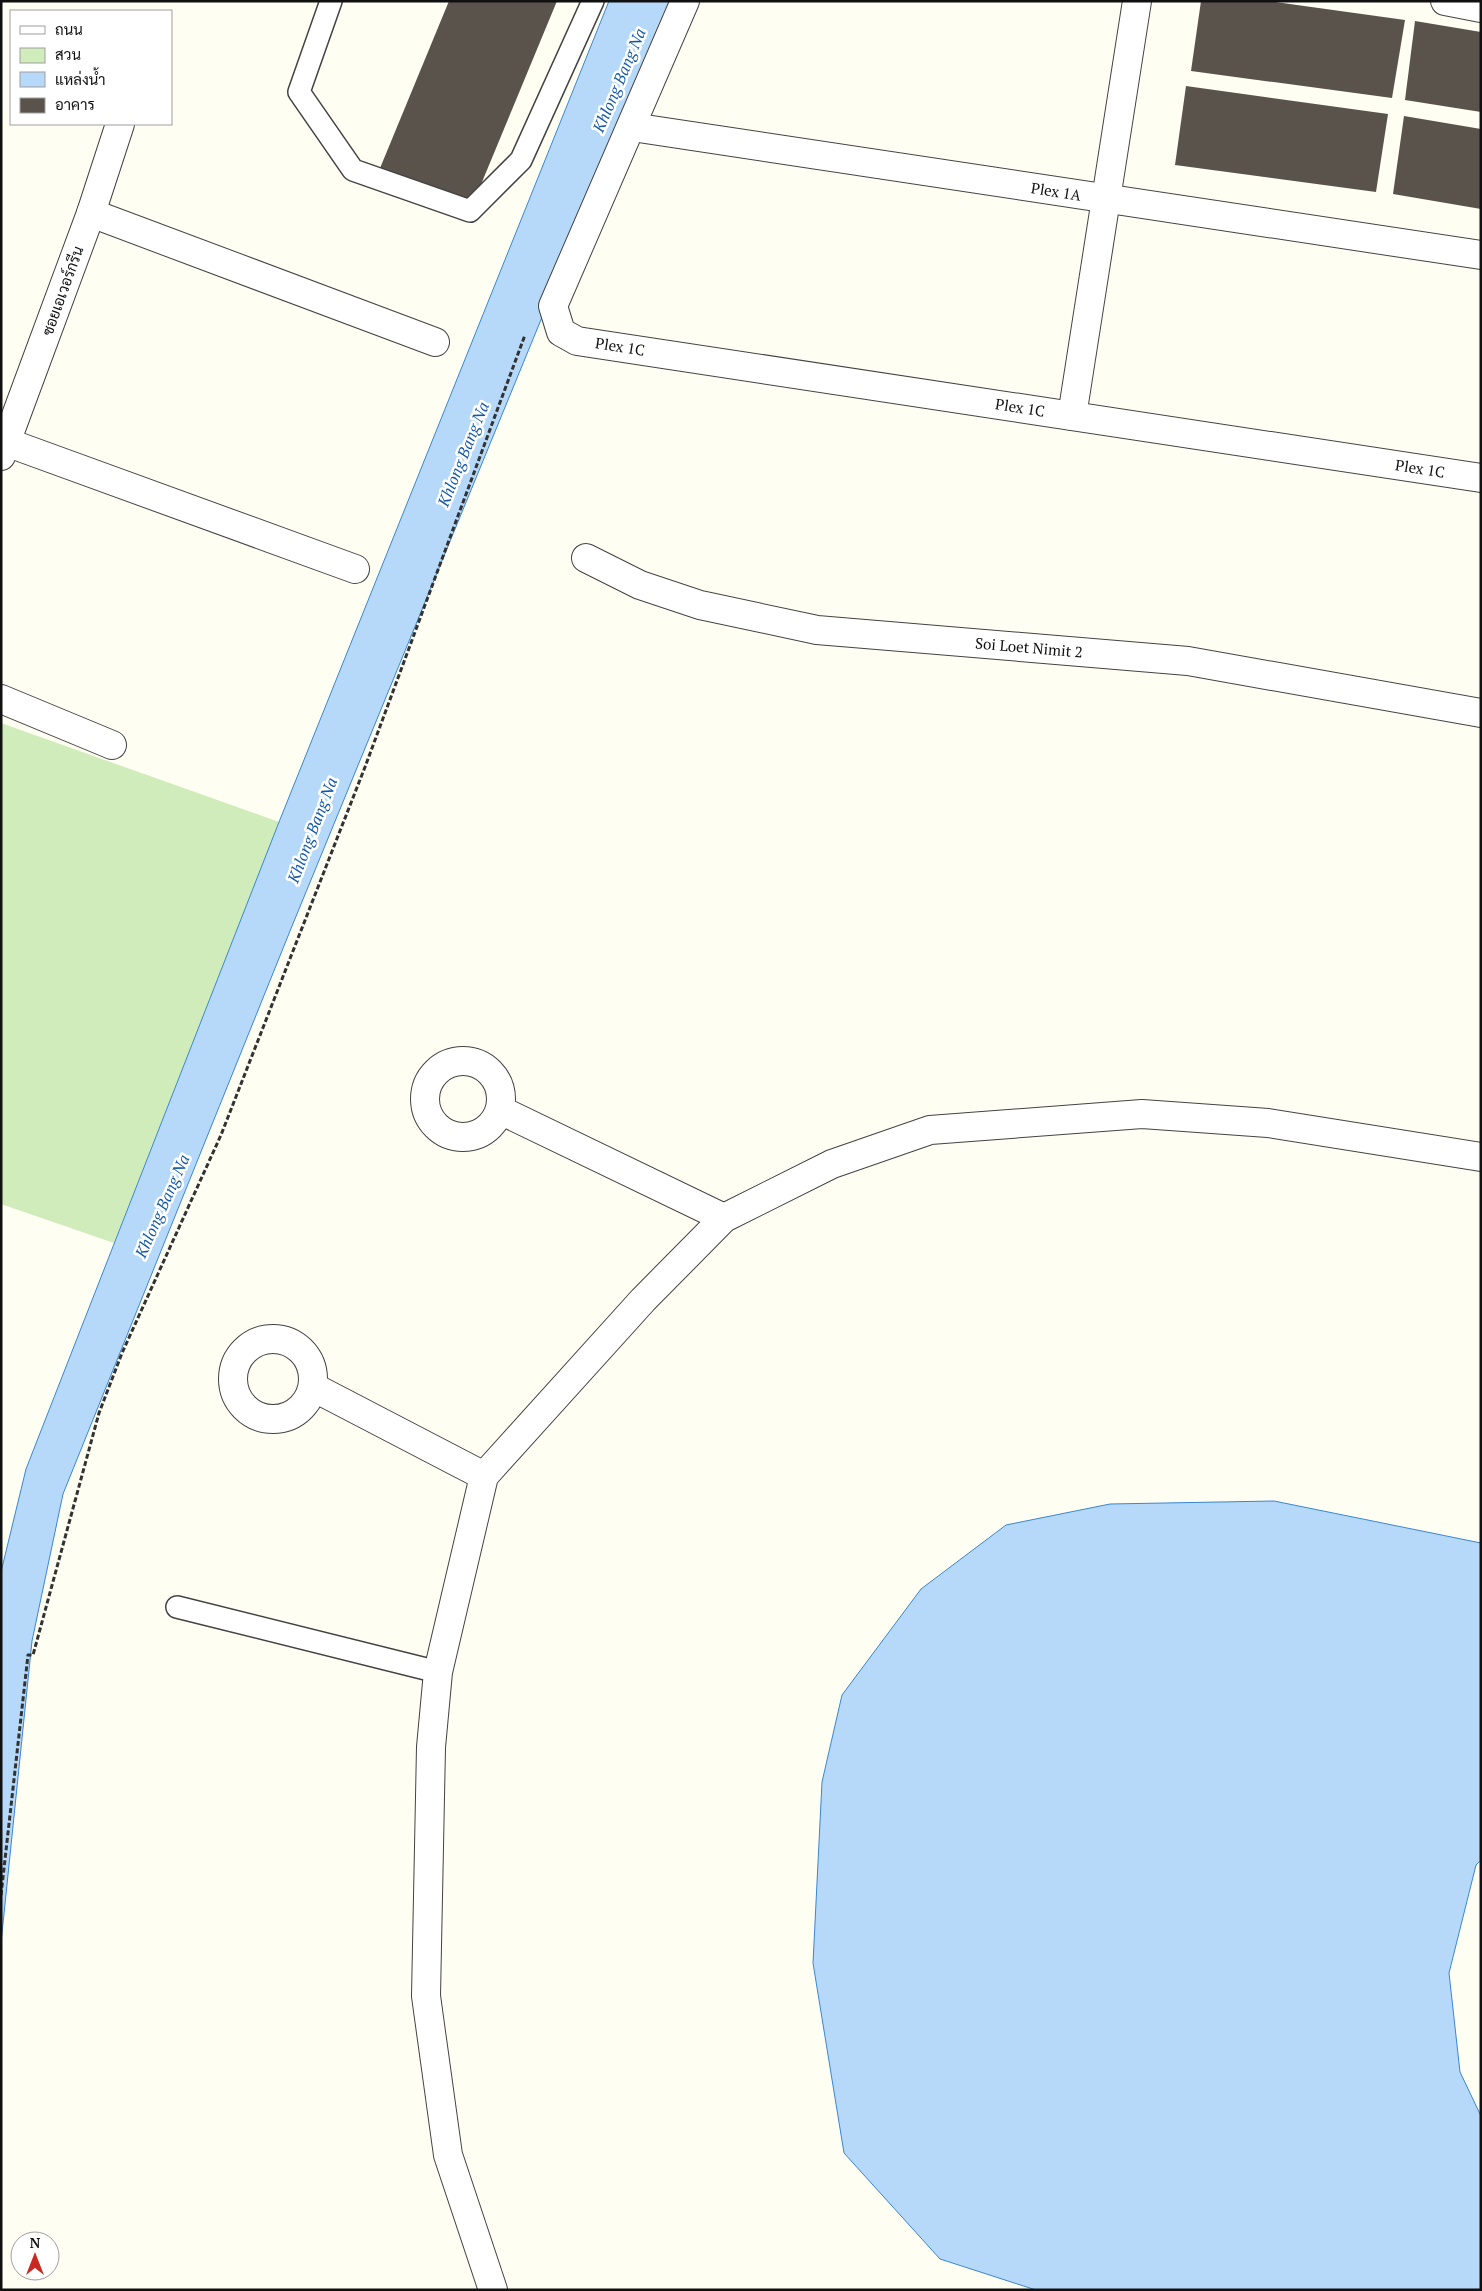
<svg xmlns="http://www.w3.org/2000/svg" width="1482" height="2291" font-family="'PT Serif',Sarabun,serif">
	<rect width="100%" height="100%" fill="#fffef3"/>
	<path fill="#cfecba" d="M1 723 279 822 114 1243 1 1204Z"/>
	<g fill="#b6d9f9" stroke="#3986d3">
		<path d="M609 1H677L632 98 290 931 63 1494 32 1641 1 1943V1572L26 1469 279 822Z"/>
		<path d="M1274 1501 1481 1543V1860L1476 1865 1449 1973 1460 2072 1481 2116V2290H1036L940 2259 844 2153 813 1963 822 1782 842 1695 921 1589 1006 1525 1110 1504Z"/>
	</g>
	<g fill="#5a534c">
		<path d="M449 1H557L470 211 378 173Z"/>
		<path d="M1201 1H1268L1405 20 1392 98 1191 71Z"/>
		<path d="M1415 21 1481 32V112L1405 100Z"/>
		<path d="M1186 86 1388 114 1376 192 1175 165Z"/>
		<path d="M1404 116 1481 129V209L1393 194Z"/>
	</g>
	<g fill="none" stroke-linecap="round" stroke-linejoin="round">
		<g stroke="#434343" stroke-width="24">
			<g id="service">
				<path d="M331 1 299 92 353 170 470 211 521 160 593 1"/>
				<path d="M177 1607 438 1672"/>
			</g>
		</g>
		<g stroke="#434343" stroke-width="30">
			<g id="minor">
				<path d="M685 1 553 306 561 332 577 341 1481 478"/>
				<path d="M1445 1 1481 8"/>
				<path d="M632 127 1481 255"/>
				<path d="M91 213 435 342"/>
				<path d="M1072 416 1137 1"/>
				<path d="M6 442 355 569"/>
				<path d="M1 456 91 213 120 124"/>
				<path d="M586 558 640 585 700 605 817 630 1188 661 1481 713"/>
				<path d="M1 699 112 745"/>
				<circle cx="463" cy="1099" r="38"/>
				<path d="M500 1110 724 1218"/>
				<circle cx="273" cy="1379" r="40"/>
				<path d="M313 1387 484 1476"/>
				<path d="M493 2290 448 2155 426 1996 431 1747 438 1672 484 1476 643 1300 724 1218 832 1164 930 1130 1142 1114 1268 1123 1481 1157"/>
			</g>
		</g>
		<path stroke="#323232" stroke-width="3" stroke-dasharray="5 2.5" stroke-linecap="butt" d="M1 1895 28 1655H33L99 1413 122 1353 221 1135 365 767 525 335"/>
		<use href="#service" stroke="#fff" stroke-width="21"/>
		<use href="#minor" stroke="#fff" stroke-width="28"/>
	</g>
	<g text-anchor="middle" stroke-width="5" stroke-linejoin="round" paint-order="stroke">
		<g font-size="15" fill="#101010" stroke="#fff">
			<text transform="translate(1056 192) rotate(9)" y="5">Plex 1A</text>
			<text transform="translate(63 291) rotate(-70)" y="5">ซอยเอเวอร์กรีน</text>
			<text transform="translate(620 347) rotate(9)" y="5">Plex 1C</text>
			<text transform="translate(1020 408) rotate(9)" y="5">Plex 1C</text>
			<text transform="translate(1420 469) rotate(9)" y="5">Plex 1C</text>
			<text transform="translate(1029 648) rotate(5)" y="5">Soi Loet Nimit 2</text>
		</g>
		<g font-size="16" font-style="italic" fill="#1258a9" stroke="#fff">
			<text transform="translate(619 80) rotate(-67)" y="6">Khlong Bang Na</text>
			<text transform="translate(463 454) rotate(-68)" y="6">Khlong Bang Na</text>
			<text transform="translate(312 830) rotate(-69)" y="6">Khlong Bang Na</text>
			<text transform="translate(162 1206) rotate(-66)" y="6">Khlong Bang Na</text>
		</g>
	</g>
	<rect width="1482" height="2291" fill="none" stroke="#101010" stroke-width="5"/>
	<rect x="10" y="10" width="162" height="115" fill="#ffffff" stroke="#9f9f9f"/>
	<rect x="20" y="26" width="25" height="8" fill="#ffffff" stroke="#9f9f9f"/>
	<text x="55" y="35" font-size="15" fill="#101010">ถนน</text>
	<rect x="20" y="48" width="25" height="15" fill="#cfecba" stroke="#9f9f9f"/>
	<text x="55" y="60" font-size="15" fill="#101010">สวน</text>
	<rect x="20" y="72" width="25" height="15" fill="#b6d9f9" stroke="#9f9f9f"/>
	<text x="55" y="85" font-size="15" fill="#101010">แหล่งน้ำ</text>
	<rect x="20" y="98" width="25" height="15" fill="#5a534c" stroke="#9f9f9f"/>
	<text x="55" y="110" font-size="15" fill="#101010">อาคาร</text>
	<g transform="translate(35 2256)"><circle r="24" fill="#ffffff" stroke="#9f9f9f"/>
	<path d="M0-4L9 19L0 12L-9 19Z" fill="#c82a21"/>
	<text y="-8" font-size="14" font-weight="bold" text-anchor="middle" fill="#101010">N</text>
	</g>
</svg>
